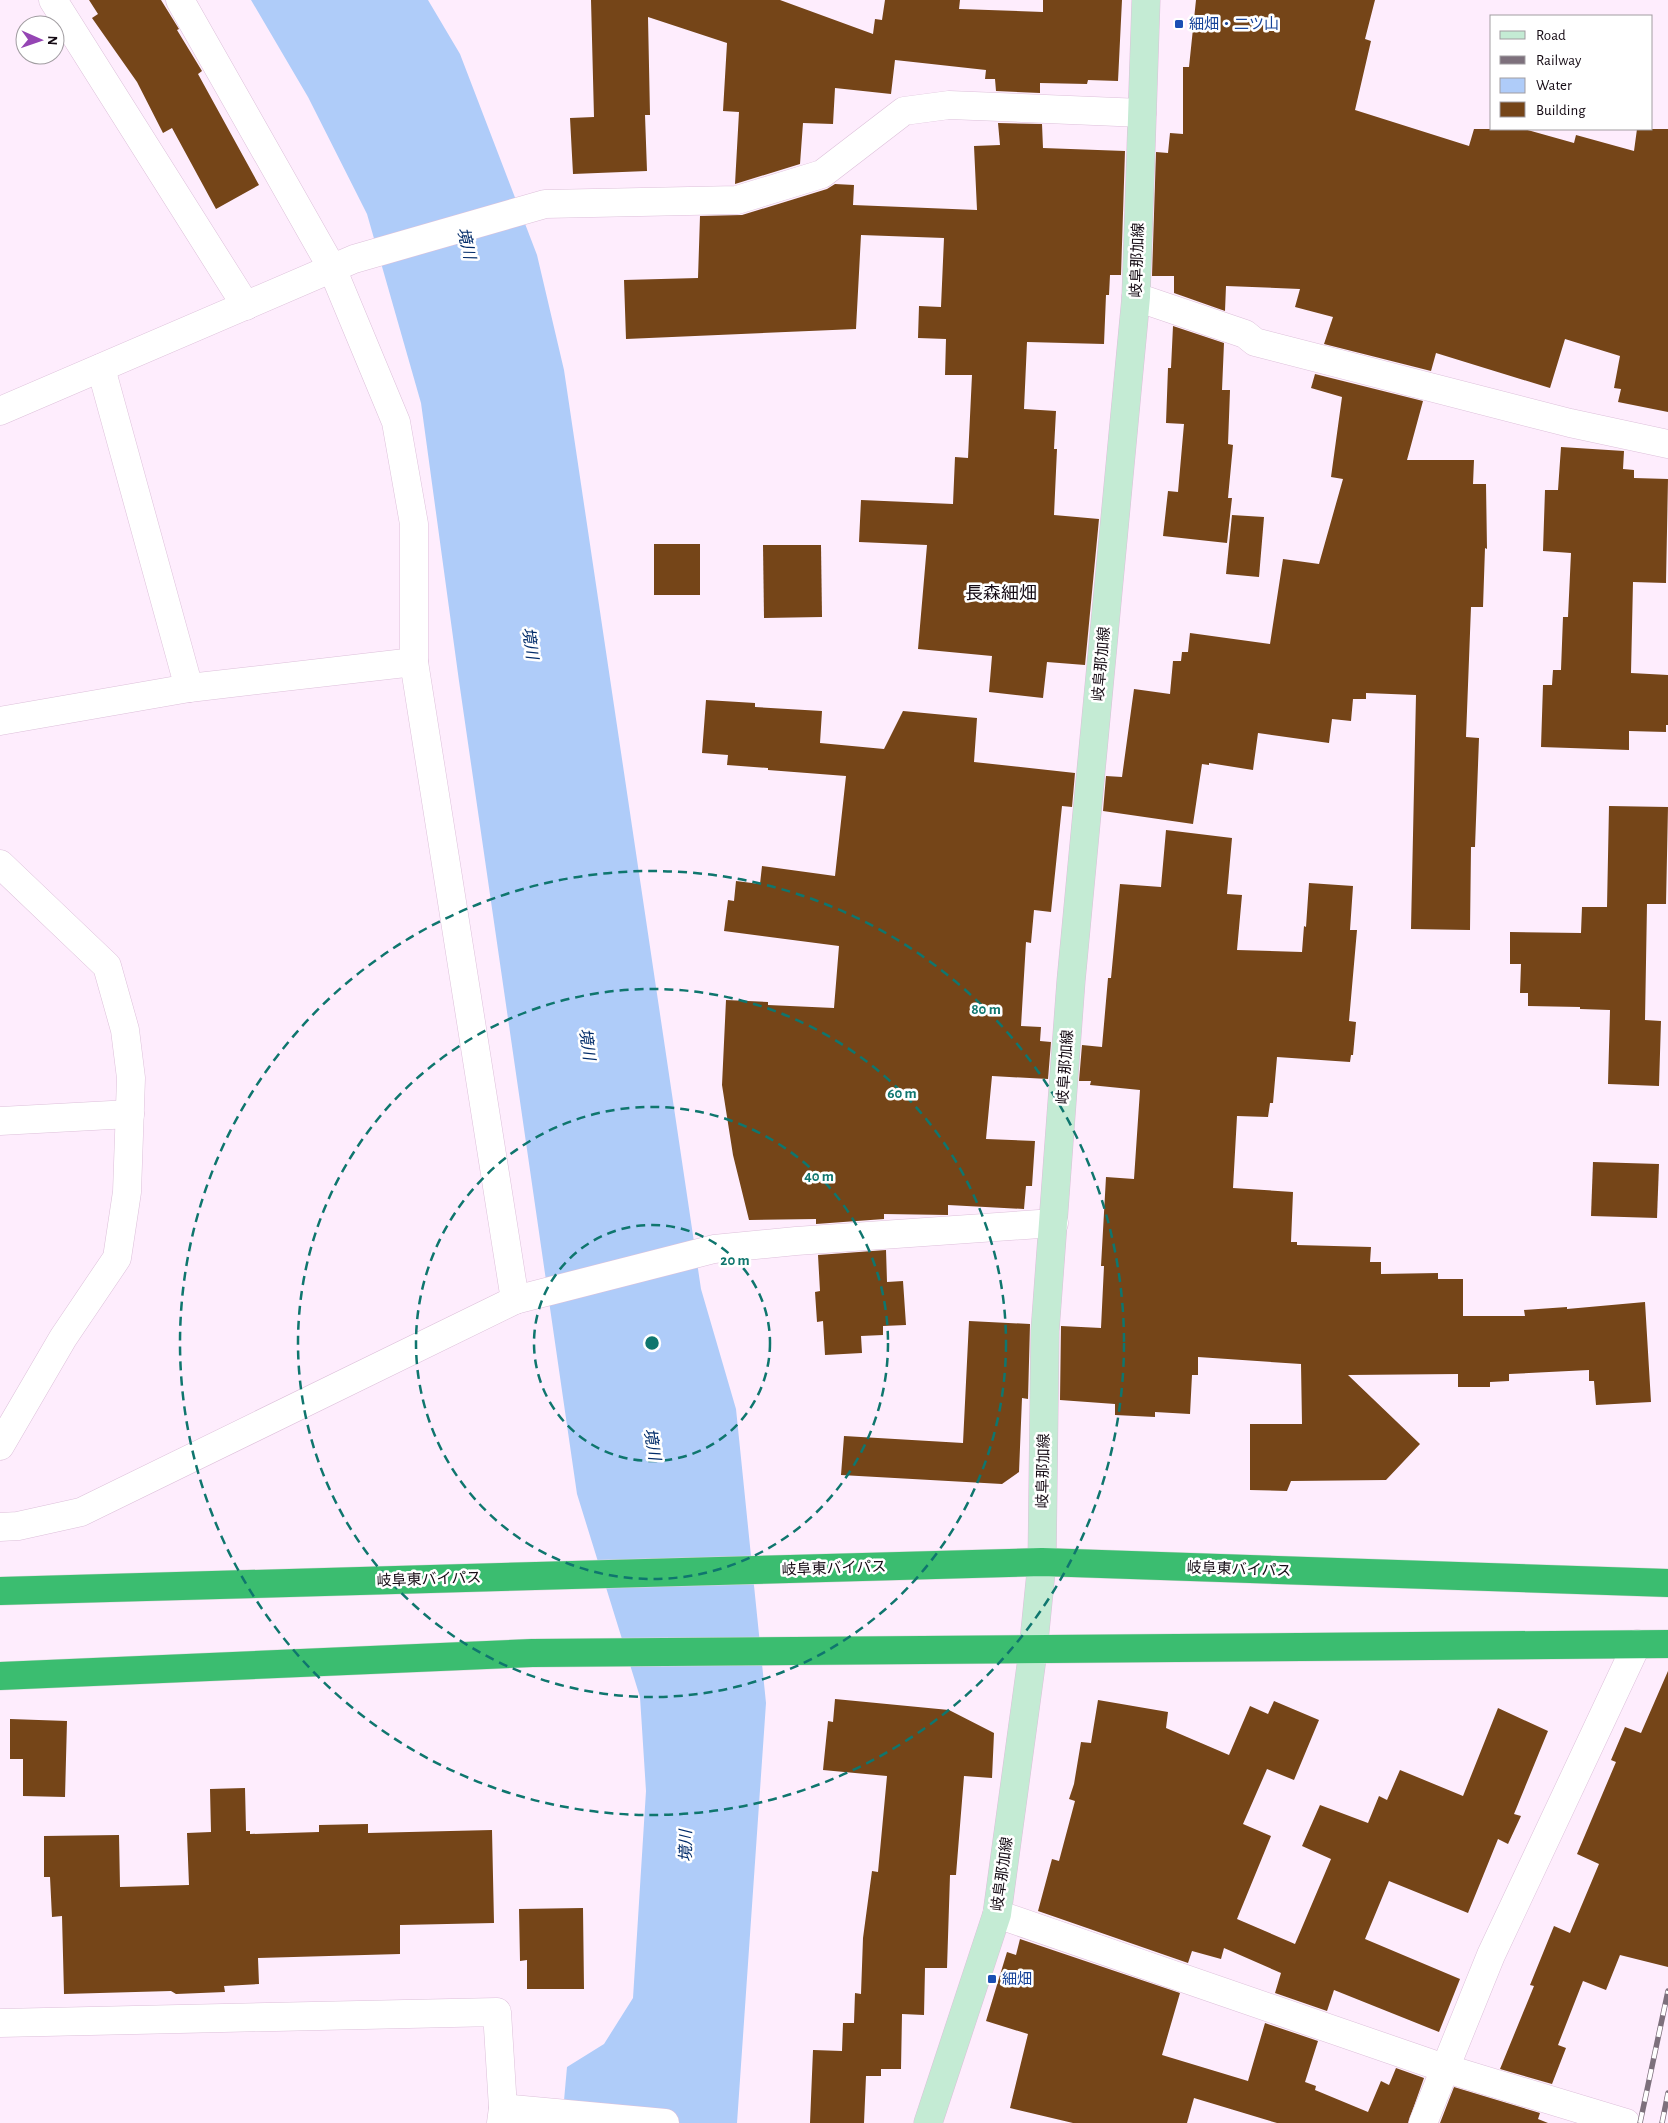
<svg xmlns="http://www.w3.org/2000/svg" width="1668" height="2123" font-family="'Alegreya Sans','Noto Sans JP',sans-serif">
	<rect width="100%" height="100%" fill="#feedfd"/>
	<path fill="#afccf9" d="M251 0H428L460 54 537 255 564 370 701 1289 736 1409 766 1703 737 2123H562L567 2067 604 2044 633 1998 646 1791 640 1697 577 1494 459 681 421 403 367 214 308 97Z"/>
	<g fill="#754518">
		<path d="M89 0H161L179 29 177 30 202 71 198 74 259 185 216 209 172 128 163 133 137 82 92 18 98 14Z"/>
		<path d="M591 0H780L873 34 875 19 882 20 885 0H960L959 9 1043 12V0H1122L1118 81 1088 80 1087 84 1040 83V93L996 91 995 79H985L986 70 895 60 891 94 835 88 833 124 803 123 800 164 735 184 739 112 723 111 727 43 648 17 650 115H645L647 171 573 174 570 118 594 117Z"/>
		<path d="M1196 0H1375L1365 39 1371 41 1355 110 1469 146 1474 129H1524L1574 143 1576 135 1634 151 1637 129H1668V412L1618 402 1621 389 1614 388 1620 356 1565 339 1550 388 1436 353 1431 371 1324 344 1333 317 1295 307 1300 289 1226 286 1225 311 1174 293V276H1152L1156 152 1168 153 1170 133 1183 134V67H1189Z"/>
		<path d="M998 123 1042 124 1043 148 1125 151 1121 275H1110L1109 295H1106L1104 344 1027 342 1024 409 1056 411 1054 449H1057L1054 515 1099 519 1085 665 1047 662 1043 698 989 692 992 656 918 649 927 545 859 542 861 500 953 504 955 457 968 458 972 375H945L946 339 918 338 919 306 941 307 944 238 861 235 856 329 626 339 624 280 698 278 700 216 742 215 827 189 835 184 854 185 853 205 977 210 974 146 1000 145Z"/>
		<path d="M1173 326 1224 343 1222 390H1230L1228 444 1233 445 1228 498H1232L1227 543 1163 536 1168 491 1178 492 1184 424 1166 423 1168 368H1171Z"/>
		<path d="M1315 374 1423 401 1407 460H1474L1473 484H1486L1487 549 1485 548 1483 607H1471L1466 737 1479 738 1475 847H1471L1470 930 1411 929 1416 695 1366 693V699H1353L1351 721 1332 719 1329 743 1258 733 1253 770 1209 763V765L1202 764 1193 824 1103 811 1106 776 1122 777 1134 689 1170 694 1173 661H1181L1182 652H1188L1190 633 1270 644 1283 559 1319 564 1343 479 1331 477 1342 397 1311 388Z"/>
		<path d="M1561 447 1624 451 1623 469 1634 470V478L1668 479 1666 583 1633 582 1631 673 1668 675V725H1666V732L1629 731V750L1541 747 1543 685H1552L1553 670H1561L1563 617H1568L1571 553 1543 551 1545 490H1558Z"/>
		<path d="M1232 515 1264 517 1259 577 1226 574Z"/>
		<rect x="654" y="544" width="46" height="51"/>
		<path d="M763 545H821L822 617 764 618Z"/>
		<path d="M706 700 755 703V707L822 711 820 743 884 749 903 711 977 718 974 762 1075 773 1072 807 1062 806 1051 912 1034 910 1031 943 1026 942 1021 1026 1041 1027 1040 1041 1051 1042 1048 1079 992 1076 986 1139 1035 1141 1032 1186H1026L1024 1209 948 1205V1215L884 1214V1219L816 1224V1219L749 1220 733 1155 722 1085 726 1000 768 1002V1005L834 1008 839 946 724 931 728 900 734 901 736 881 760 884 762 866 835 876 846 776 768 770V768L727 765 728 755 702 753Z"/>
		<path d="M1609 806 1668 807 1666 904H1647L1645 1020 1661 1021 1659 1086 1608 1084 1610 1010 1580 1009V1007L1528 1006V993H1520L1521 964H1510V932L1581 933 1582 907H1607Z"/>
		<path d="M1166 830 1232 838 1227 894 1242 895 1237 950 1302 952 1304 926 1306 927 1309 883 1353 886 1350 930H1357L1349 1021 1356 1022 1353 1055H1351L1350 1062 1277 1057 1273 1103H1270L1268 1117 1237 1116 1233 1188 1293 1192 1291 1242H1297V1245L1371 1247 1370 1262H1381V1274L1438 1273V1279H1463V1316H1525L1524 1310 1567 1307V1309L1645 1302 1651 1402 1596 1405 1594 1381H1589V1370L1509 1374V1381L1490 1382V1387H1458V1374L1348 1375 1420 1444 1386 1480 1291 1481 1287 1491 1250 1490V1424H1302L1301 1364 1198 1357V1375H1192L1190 1414 1155 1412V1417L1115 1415V1404L1060 1400 1061 1326 1101 1328 1104 1266H1101L1106 1177 1134 1179 1140 1090 1090 1085 1091 1081H1079L1082 1045 1102 1047 1108 978H1111L1120 884 1161 887Z"/>
		<path d="M1593 1162 1659 1164 1657 1218 1591 1216Z"/>
		<path d="M886 1250 887 1282 903 1281 906 1325 883 1326V1335L861 1336 862 1353 825 1355 823 1321 817 1322 815 1292 820 1291 818 1255Z"/>
		<path d="M969 1321 1030 1324 1028 1399 1022 1398 1019 1472 1002 1484 841 1475 844 1436 963 1443Z"/>
		<path d="M1668 1671V1967L1620 1955 1606 1990 1583 1981 1558 2045 1566 2048 1552 2084 1500 2069 1534 1986 1530 1985 1554 1926 1570 1933 1599 1864 1577 1854 1616 1762 1611 1760 1625 1727 1641 1733Z"/>
		<path d="M835 1699 949 1710 994 1733 992 1778 964 1776 956 1875H950L947 1968H925L924 2015 902 2014 901 2069H881V2076H866L864 2123H810L813 2050 842 2051 843 2023H854L855 1993 861 1994 863 1938 872 1871 878 1872 887 1776 823 1770 828 1721 833 1722Z"/>
		<path d="M1098 1700 1168 1712 1166 1728 1229 1755 1250 1706 1268 1714 1274 1701 1319 1720 1294 1780 1267 1769 1243 1824 1271 1836 1237 1919 1295 1944 1331 1859 1302 1846 1320 1805 1368 1823 1379 1796 1387 1800 1400 1770 1463 1796 1498 1708 1548 1731 1514 1814 1521 1816 1508 1844 1498 1839 1468 1913 1389 1881 1365 1939 1460 1979 1439 2032 1334 1990 1327 2011 1275 1993 1281 1973 1224 1948 1221 1959 1192 1951 1188 1963 1038 1911 1052 1859 1059 1861 1075 1801 1069 1799 1074 1784 1081 1742 1091 1743Z"/>
		<path d="M10 1719 67 1721 65 1797 23 1796V1759H10Z"/>
		<path d="M245 1788 246 1831H250V1834L319 1832V1825L368 1824V1833L492 1830 494 1923 400 1925V1954L258 1958 259 1984 224 1986 225 1992 176 1994 171 1991 64 1994 62 1916 52 1917 50 1877H44V1836L119 1835 120 1887 189 1885 187 1833 211 1832 210 1789Z"/>
		<path d="M583 1908 584 1989H527V1960L520 1961 519 1909Z"/>
		<path d="M1020 1939 1180 1993 1162 2055 1248 2081 1265 2023 1318 2041 1305 2082 1316 2086 1315 2090 1368 2112 1381 2081 1389 2085 1396 2068 1424 2078 1408 2123H1277L1194 2098 1187 2123H1073L1010 2108 1028 2034 986 2021 1007 1952 1016 1955Z"/>
		<path d="M1454 2087 1540 2113 1538 2119 1548 2123H1440Z"/>
	</g>
	<g fill="none" stroke-linecap="round" stroke-linejoin="round">
		<g stroke="#ddc0da" stroke-width="29">
			<g id="street">
				<path d="M53 0 246 306"/>
				<path d="M180 0 332 268 396 422 414 524V662L515 1300"/>
				<path d="M1136 297 1245 334 1255 342 1570 423 1668 444"/>
				<path d="M101 368 189 688"/>
				<path d="M0 411 354 259 545 204 737 200 822 174 904 111 949 105 1142 113"/>
				<path d="M0 721 189 688 414 662"/>
				<path d="M0 864 107 966 125 1030 131 1078 127 1192 117 1258 63 1338 0 1446"/>
				<path d="M0 1121 130 1114"/>
				<path d="M0 1527 18 1526 81 1512 515 1300 714 1249 796 1241 1054 1223"/>
				<path d="M997 1914 1444 2068 1626 2123"/>
				<path d="M0 2023 497 2012 503 2108 501 2123"/>
				<path d="M503 2108 665 2123"/>
				<path d="M1423 2123 1491 1955 1637 1644"/>
			</g>
		</g>
		<g stroke="#ddc0da" stroke-width="29">
			<path id="secondary" d="M928 2123 997 1914 1033 1651 1042 1562 1045 1331 1071 981 1136 297 1146 0"/>
		</g>
		<g stroke="#dad8d9" stroke-width="29">
			<g id="highway">
				<path d="M0 1591 1042 1562 1668 1583"/>
				<path d="M0 1676 532 1653 1668 1644"/>
			</g>
		</g>
		<use href="#street" stroke="#fff" stroke-width="28"/>
		<use href="#secondary" stroke="#c4ebd4" stroke-width="28"/>
		<use href="#highway" stroke="#3bbd70" stroke-width="28"/>
		<g stroke="#7d707c" stroke-width="5.5">
			<g id="rail">
				<path d="M1640 2123 1668 1991"/>
				<path d="M1662 2123 1668 2093"/>
			</g>
		</g>
		<use href="#rail" stroke="#fff" stroke-width="4" stroke-dasharray="11" stroke-linecap="butt"/>
	</g>
	<g fill="none" stroke="#0f766e" stroke-width="2.5" stroke-dasharray="9 6">
		<circle cx="652" cy="1343" r="118"/>
		<circle cx="652" cy="1343" r="236"/>
		<circle cx="652" cy="1343" r="354"/>
		<circle cx="652" cy="1343" r="472"/>
	</g>
	<g fill="#1a4fb4" stroke="#fff" stroke-width="2">
		<rect x="1174" y="19" width="10" height="10" rx="2.5"/>
		<rect x="987" y="1974" width="10" height="10" rx="2.5"/>
	</g>
	<g text-anchor="middle" stroke-width="5" stroke-linejoin="round" paint-order="stroke">
		<g font-size="15" fill="#164399" stroke="#fff" text-anchor="start">
			<text x="1189" y="29">細畑・二ツ山</text>
			<text x="1002" y="1984">細畑</text>
		</g>
		<g font-size="15" fill="#150b14" stroke="#fff">
			<text transform="translate(1137 260) rotate(-88)" y="5">岐阜那加線</text>
			<text transform="translate(1101 664) rotate(-85)" y="5">岐阜那加線</text>
			<text transform="translate(1065 1067) rotate(-86)" y="5">岐阜那加線</text>
			<text transform="translate(1043 1471) rotate(-89)" y="5">岐阜那加線</text>
			<text transform="translate(834 1568) rotate(-2)" y="5">岐阜東バイパス</text>
			<text transform="translate(1239 1569) rotate(2)" y="5">岐阜東バイパス</text>
			<text transform="translate(429 1579) rotate(-2)" y="5">岐阜東バイパス</text>
			<text transform="translate(1002 1874) rotate(-82)" y="5">岐阜那加線</text>
		</g>
		<g font-size="16" font-style="italic" fill="#012b69" stroke="#fff">
			<text transform="translate(467 243) rotate(77)" y="6">境川</text>
			<text transform="translate(531 643) rotate(82)" y="6">境川</text>
			<text transform="translate(588 1044) rotate(82)" y="6">境川</text>
			<text transform="translate(653 1444) rotate(80)" y="6">境川</text>
			<text transform="translate(685 1846) rotate(-90)" y="6">境川</text>
		</g>
		<g font-size="18" fill="#150b14" stroke="#fff">
			<text x="1001" y="599">長森細畑</text>
		</g>
	</g>
	<circle cx="652" cy="1343" r="8" fill="#0f766e" stroke="#fff" stroke-width="2.5"/>
	<g font-size="15" text-anchor="middle" font-weight="bold" fill="#0f766e" stroke="#fff" stroke-width="5" stroke-linejoin="round" paint-order="stroke">
		<text x="986" y="1014">80 m</text>
		<text x="902" y="1098">60 m</text>
		<text x="819" y="1181">40 m</text>
		<text x="735" y="1265">20 m</text>
	</g>
	<rect x="1490" y="15" width="162" height="115" fill="#ffffff" stroke="#a19da1"/>
	<rect x="1500" y="31" width="25" height="8" fill="#c4ebd4" stroke="#a19da1"/>
	<text x="1536" y="40" font-size="15" fill="#150b14">Road</text>
	<rect x="1500" y="56" width="25" height="8" fill="#7d707c" stroke="#a19da1"/>
	<text x="1536" y="65" font-size="15" fill="#150b14">Railway</text>
	<rect x="1500" y="78" width="25" height="15" fill="#afccf9" stroke="#a19da1"/>
	<text x="1536" y="90" font-size="15" fill="#150b14">Water</text>
	<rect x="1500" y="102" width="25" height="15" fill="#754518" stroke="#a19da1"/>
	<text x="1536" y="115" font-size="15" fill="#150b14">Building</text>
	<g transform="translate(40 40) rotate(92)"><circle r="24" fill="#ffffff" stroke="#a19da1"/>
	<path d="M0-4L9 19L0 12L-9 19Z" fill="#9545b4"/>
	<text y="-8" font-size="14" font-weight="bold" text-anchor="middle" fill="#150b14">N</text>
	</g>
</svg>
